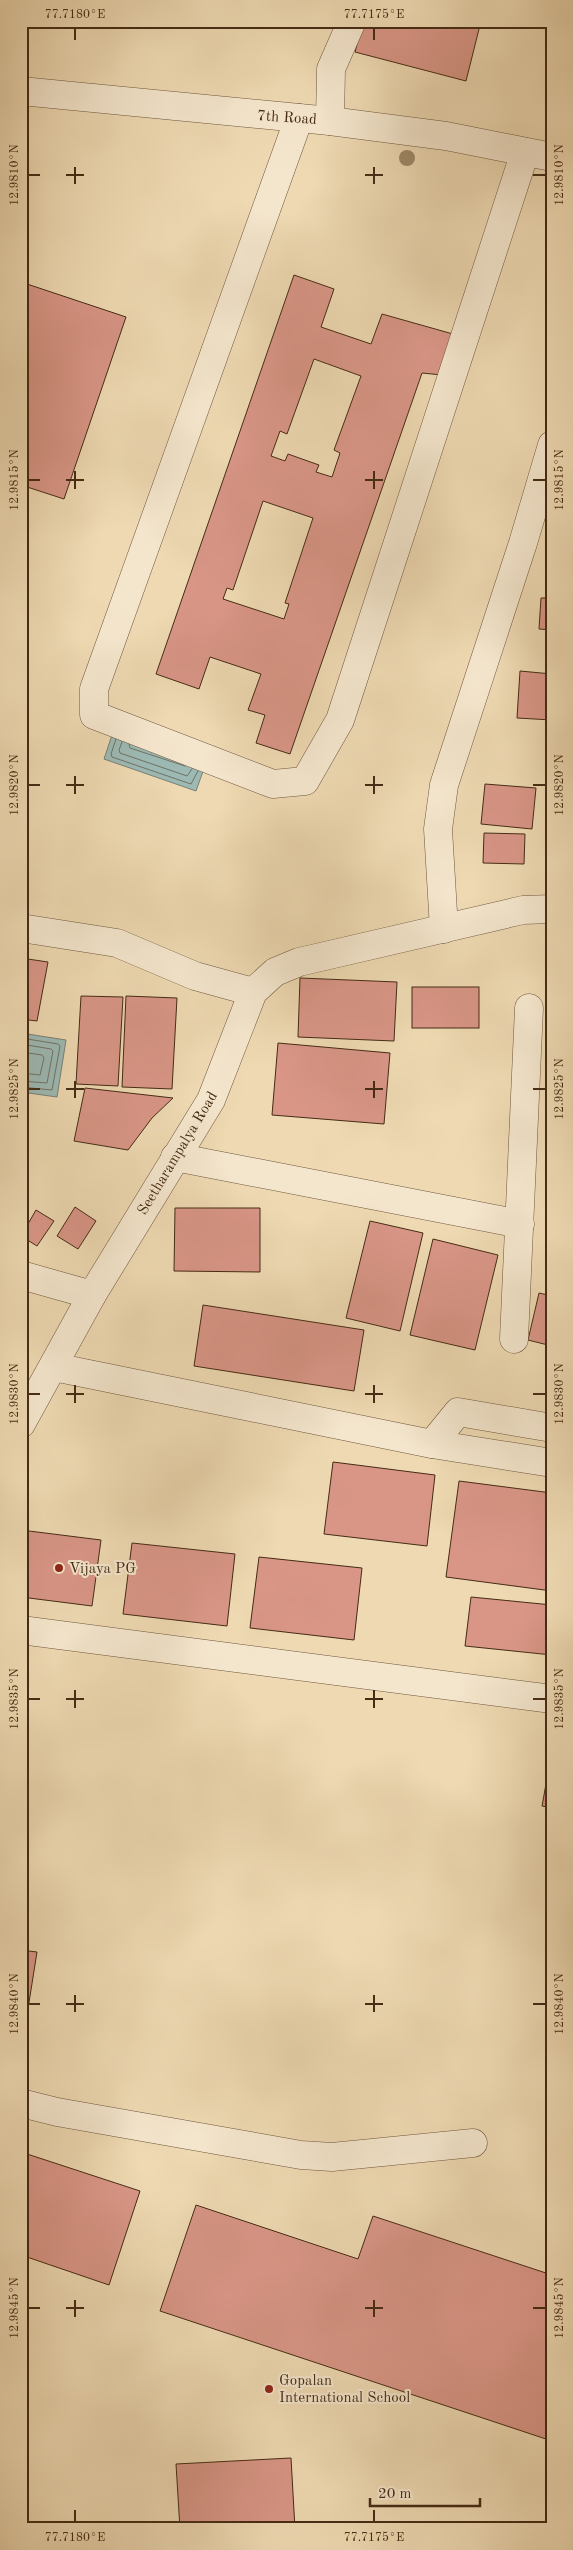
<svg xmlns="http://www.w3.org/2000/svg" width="573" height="2550" font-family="'Old Standard TT',serif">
	<rect width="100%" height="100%" fill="#eed9b2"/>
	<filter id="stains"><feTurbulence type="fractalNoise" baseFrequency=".004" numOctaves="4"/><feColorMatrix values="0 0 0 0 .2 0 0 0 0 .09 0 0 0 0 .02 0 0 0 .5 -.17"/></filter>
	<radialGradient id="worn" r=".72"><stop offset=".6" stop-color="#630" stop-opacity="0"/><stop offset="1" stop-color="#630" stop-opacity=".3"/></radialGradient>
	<g fill="#9cb9b4" stroke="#798074">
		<path d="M119 714 212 746 196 791 104 759Z"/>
		<path d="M21 1033 66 1040 57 1097 21 1092Z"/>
	</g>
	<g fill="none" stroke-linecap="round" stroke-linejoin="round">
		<g stroke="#707264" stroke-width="1">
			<path d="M116 739 111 754 112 757 191 784 198 771"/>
			<path d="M122 742 119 750 120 753 187 776 192 769"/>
			<path d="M129 744 130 748 185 766"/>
			<path d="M21 1038 58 1044 60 1046 52 1090 21 1087"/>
			<path d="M21 1044 51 1049 53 1051 47 1083 21 1081"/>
			<path d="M21 1052 42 1055 44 1058 40 1075 21 1073"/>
		</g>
	</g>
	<g fill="#d99687" stroke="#452b14" fill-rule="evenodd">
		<path d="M363 21H481L466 81 355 52Z"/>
		<path d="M294 275 334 289 321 327 371 344 382 314 453 334 442 375 422 373 290 754 256 743 265 715 248 710 261 674 210 657 199 689 156 674ZM314 359 361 376 334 450 340 453 332 477 316 472 319 465 288 454 285 461 271 456 280 431 287 434ZM263 501 313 518 285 603 289 604 284 619 223 599 227 588 233 590Z"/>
		<path d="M21 282 126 317 64 499 21 485Z"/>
		<path d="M541 598H552V630L539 629Z"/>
		<path d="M520 671 552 674V720L517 718Z"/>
		<path d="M485 784 536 788 532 829 481 824Z"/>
		<path d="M552 825V871H547Z"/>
		<path d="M484 833 525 834 524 864 483 863Z"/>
		<path d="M21 958 48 962 37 1021 21 1019Z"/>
		<path d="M300 978 397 982 394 1041 298 1037Z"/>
		<rect x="412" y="987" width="67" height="41"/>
		<path d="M81 996 123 997 118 1086 76 1084Z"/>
		<path d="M126 996 177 998 172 1089 122 1087Z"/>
		<path d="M278 1043 390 1053 384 1124 272 1115Z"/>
		<path d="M85 1088 173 1098 152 1118 128 1150 74 1141Z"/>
		<path d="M75 1207 96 1221 78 1249 57 1236Z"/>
		<path d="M175 1208H260V1272L174 1271Z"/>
		<path d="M36 1210 54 1221 37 1246 21 1236Z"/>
		<path d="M370 1221 423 1233 400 1331 346 1318Z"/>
		<path d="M433 1239 498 1255 475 1350 410 1335Z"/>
		<path d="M539 1293 552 1296V1346L528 1340Z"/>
		<path d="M203 1305 364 1330 354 1391 194 1366Z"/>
		<path d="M333 1462 435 1475 427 1546 324 1534Z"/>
		<path d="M459 1481 552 1493V1591L446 1577Z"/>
		<path d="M21 1530 101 1540 92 1606 21 1597Z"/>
		<path d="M132 1543 235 1554 227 1626 123 1614Z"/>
		<path d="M259 1557 362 1568 354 1640 250 1628Z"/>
		<path d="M471 1597 552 1605V1655L465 1646Z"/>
		<path d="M552 1751V1808L542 1806Z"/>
		<path d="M21 1950 37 1952 24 2034H21Z"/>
		<path d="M21 2152 140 2191 109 2285 21 2255Z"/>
		<path d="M196 2205 358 2259 373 2216 552 2275V2441L160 2311Z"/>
		<path d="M291 2458 295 2529H180L176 2464Z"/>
	</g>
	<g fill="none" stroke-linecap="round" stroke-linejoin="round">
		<g stroke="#6f563c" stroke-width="29">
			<g id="minor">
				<path d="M21 91 330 121 446 136 552 157"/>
				<path d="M299 118 94 689V715L273 784 305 781 340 720 525 152"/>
				<path d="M330 121 331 69 352 21"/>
				<path d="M21 928 117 943 195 976 253 992"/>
				<path d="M444 929 438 829 444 785 523 543 552 445"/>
				<path d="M175 1157 520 1224"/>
				<path d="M21 1275 92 1295"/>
				<path d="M514 1339 529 1008"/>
				<path d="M54 1367 432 1444 552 1463"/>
				<path d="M21 1424 92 1295 211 1100 253 992 275 972 299 962 523 910 552 909"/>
				<path d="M432 1444 458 1412 552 1428"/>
				<path d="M21 1630 552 1699"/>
				<path d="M21 2103 57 2112 301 2155 332 2157 473 2143"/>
			</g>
		</g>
		<use href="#minor" stroke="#f4e6cd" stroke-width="28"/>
	</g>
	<circle fill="#9e8968" cx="407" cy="158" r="8"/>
	<path fill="none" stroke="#452b14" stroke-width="2" d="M75 28V40M374 28V40M75 167V184M374 167V184M28 175H40M66 175H84M365 175H383M533 175H546M75 471V489M374 471V489M28 480H40M66 480H84M365 480H383M533 480H546M75 776V794M374 776V794M28 785H40M66 785H84M365 785H383M533 785H546M75 1081V1098M374 1081V1098M28 1089H40M66 1089H84M365 1089H383M533 1089H546M75 1385V1403M374 1385V1403M28 1394H40M66 1394H84M365 1394H383M533 1394H546M75 1690V1708M374 1690V1708M28 1699H40M66 1699H84M365 1699H383M533 1699H546M75 1995V2012M374 1995V2012M28 2004H40M66 2004H84M365 2004H383M533 2004H546M75 2300V2317M374 2300V2317M28 2308H40M66 2308H84M365 2308H383M533 2308H546M75 2510V2522M374 2510V2522"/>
	<g fill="#8f2418" stroke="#f4e6cd" stroke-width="2">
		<circle cx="59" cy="1568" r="5"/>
		<circle cx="269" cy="2389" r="5"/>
	</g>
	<g text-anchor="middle" stroke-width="4" stroke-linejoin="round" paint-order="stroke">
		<g font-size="15" fill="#452b14" stroke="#f4e6cd">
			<text transform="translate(287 117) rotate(4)" y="5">7th Road</text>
			<text transform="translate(177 1153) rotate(-59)" y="5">Seetharampalya Road</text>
		</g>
		<g font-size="15" fill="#452b14" stroke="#f4e6cd" text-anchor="start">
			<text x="69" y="1573">Vijaya PG</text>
			<text x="279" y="2385">Gopalan<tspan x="279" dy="17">International School</tspan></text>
		</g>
	</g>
	<rect width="573" height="2550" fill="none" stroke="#eed9b2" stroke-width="55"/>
	<path d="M370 2498v8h110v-8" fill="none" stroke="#452b14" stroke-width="2.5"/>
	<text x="378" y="2498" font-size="15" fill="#452b14" stroke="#f4e6cd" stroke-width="4" paint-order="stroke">20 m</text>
	<rect x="28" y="28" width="518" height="2494" fill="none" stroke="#452b14" stroke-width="2"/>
	<g font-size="12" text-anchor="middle" fill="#452b14">
		<text x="75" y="18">77.7180°E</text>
		<text x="374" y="18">77.7175°E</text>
		<text transform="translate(559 175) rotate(-90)" y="4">12.9810°N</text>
		<text transform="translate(14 175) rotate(-90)" y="4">12.9810°N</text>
		<text transform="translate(14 480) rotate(-90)" y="4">12.9815°N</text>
		<text transform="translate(559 480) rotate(-90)" y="4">12.9815°N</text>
		<text transform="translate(14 785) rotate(-90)" y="4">12.9820°N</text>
		<text transform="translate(559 785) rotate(-90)" y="4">12.9820°N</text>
		<text transform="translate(14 1089) rotate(-90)" y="4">12.9825°N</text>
		<text transform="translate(559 1089) rotate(-90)" y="4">12.9825°N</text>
		<text transform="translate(559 1394) rotate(-90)" y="4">12.9830°N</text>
		<text transform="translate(14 1394) rotate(-90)" y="4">12.9830°N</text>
		<text transform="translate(14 1699) rotate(-90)" y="4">12.9835°N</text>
		<text transform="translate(559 1699) rotate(-90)" y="4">12.9835°N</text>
		<text transform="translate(559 2004) rotate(-90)" y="4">12.9840°N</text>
		<text transform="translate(14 2004) rotate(-90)" y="4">12.9840°N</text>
		<text transform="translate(14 2308) rotate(-90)" y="4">12.9845°N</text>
		<text transform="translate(559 2308) rotate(-90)" y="4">12.9845°N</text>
		<text x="75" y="2541">77.7180°E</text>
		<text x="374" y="2541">77.7175°E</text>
	</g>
	<rect width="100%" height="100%" filter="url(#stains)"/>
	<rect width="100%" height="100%" fill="url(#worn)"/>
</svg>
